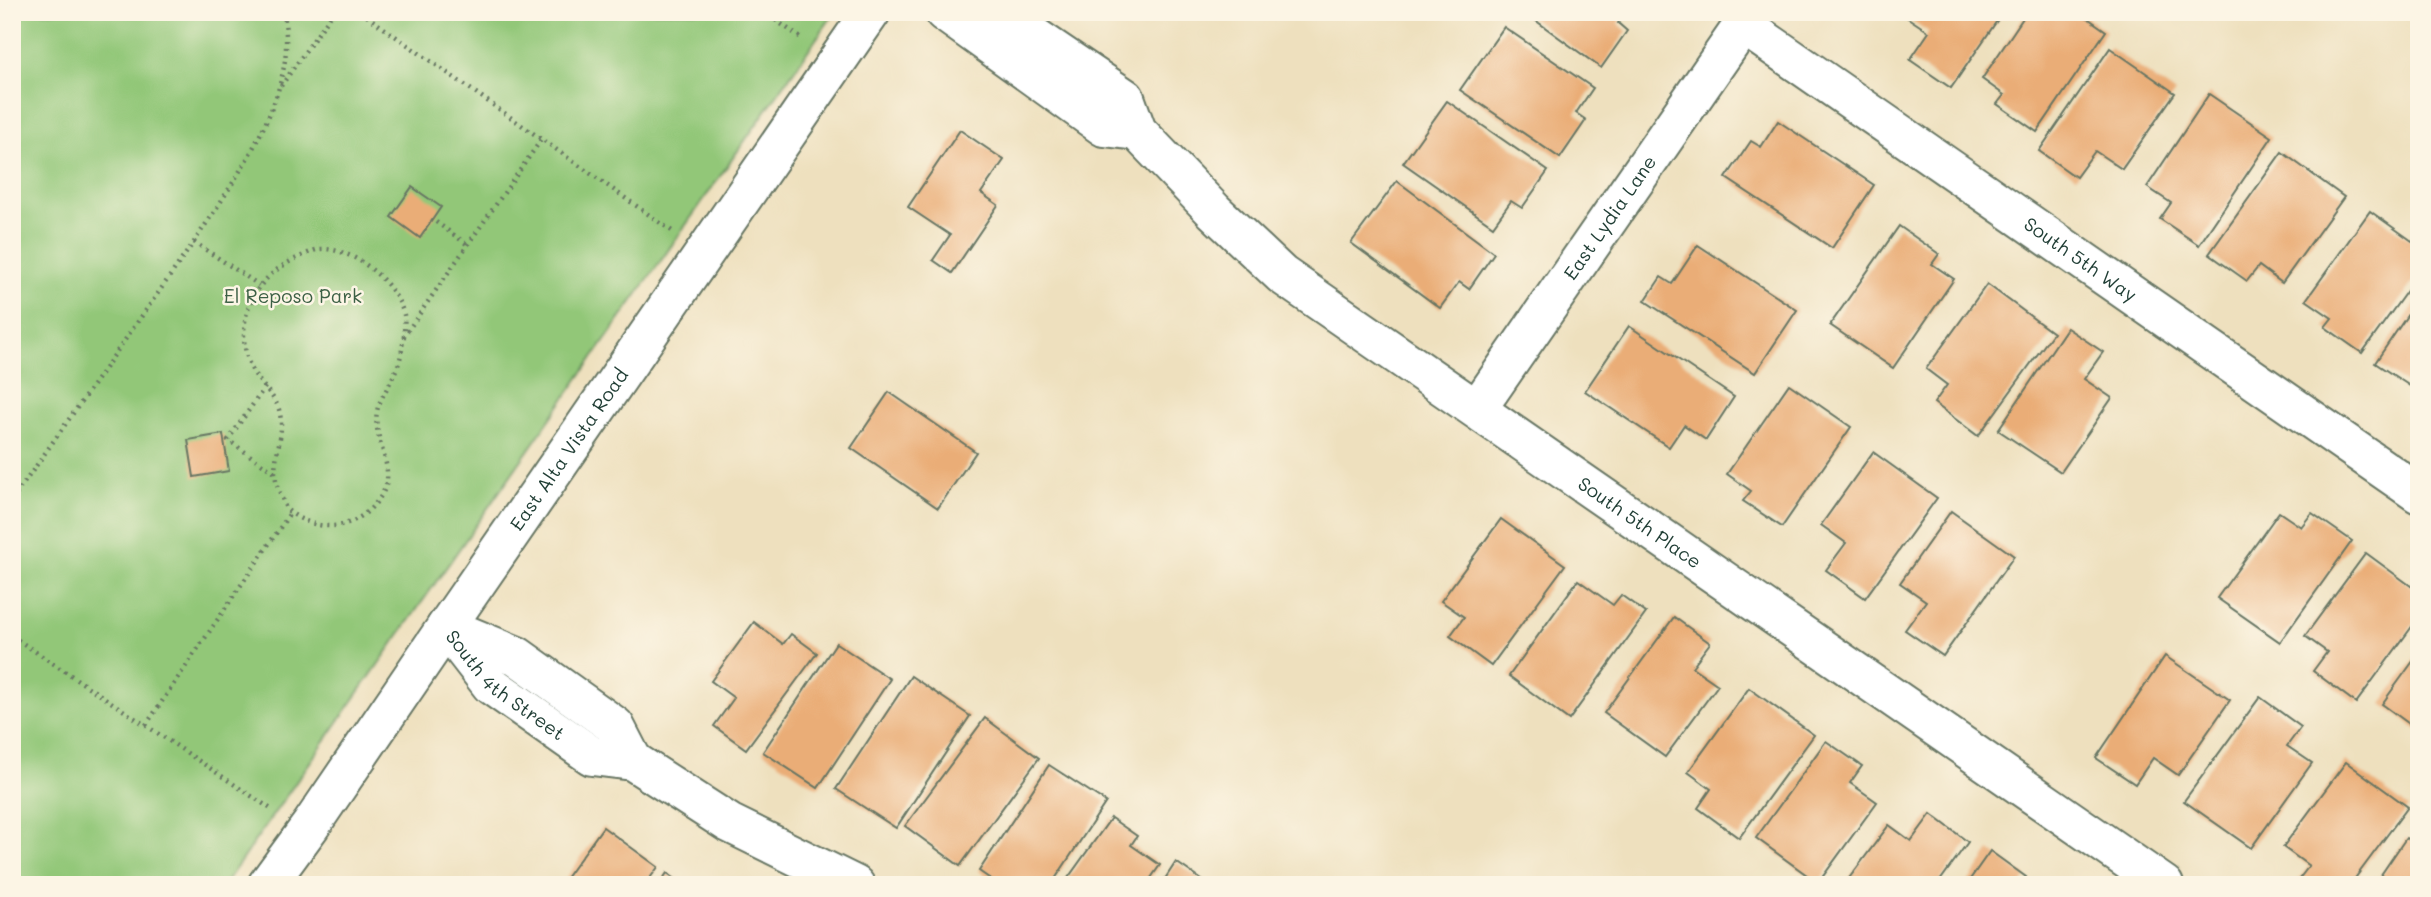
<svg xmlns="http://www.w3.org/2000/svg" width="2431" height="897" font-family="Mali,sans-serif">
	<rect width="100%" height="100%" fill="#fcf5e5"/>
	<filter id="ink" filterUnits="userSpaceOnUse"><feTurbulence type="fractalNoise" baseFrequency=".0143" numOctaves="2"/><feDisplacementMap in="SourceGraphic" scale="14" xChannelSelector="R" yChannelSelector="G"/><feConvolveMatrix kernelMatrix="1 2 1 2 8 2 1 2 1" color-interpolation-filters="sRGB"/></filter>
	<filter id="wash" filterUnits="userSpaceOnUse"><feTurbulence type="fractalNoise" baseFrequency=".00686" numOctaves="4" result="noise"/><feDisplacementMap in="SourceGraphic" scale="28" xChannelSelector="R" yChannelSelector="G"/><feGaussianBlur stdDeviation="1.57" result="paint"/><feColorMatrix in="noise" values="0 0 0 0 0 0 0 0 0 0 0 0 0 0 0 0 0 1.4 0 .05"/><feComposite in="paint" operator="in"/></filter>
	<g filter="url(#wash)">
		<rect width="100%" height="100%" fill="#eee0be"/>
		<path fill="#92c778" stroke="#588256" stroke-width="2" d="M12 12H835L224 885H12Z"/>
		<g id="blocks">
			<g fill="#eaad77">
				<path d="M1524 12H1626L1618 23 1627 31 1601 68Z"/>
				<path d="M1907 12H2003L1951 88 1910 60 1929 32 1905 16Z"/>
				<path d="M2027 12H2079L2106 31 2037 132 1997 104 2004 95 1982 79Z"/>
				<path d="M1504 27 1593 88 1576 113 1586 120 1560 158 1460 90Z"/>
				<path d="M2110 48 2175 93 2122 169 2095 151 2076 177 2039 151Z"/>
				<path d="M2209 94 2272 137 2199 245 2160 219 2171 203 2147 187Z"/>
				<path d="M1447 101 1548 171 1522 208 1511 201 1493 226 1403 163Z"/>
				<path d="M1778 121 1874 185 1832 248 1726 178 1751 141 1761 147Z"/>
				<path d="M960 130 1004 160 981 193 998 205 952 273 933 260 950 235 908 207Z"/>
				<path d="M2282 152 2344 197 2282 283 2259 266 2247 281 2209 254Z"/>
				<path d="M1397 181 1494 253 1469 289 1459 282 1440 308 1351 243Z"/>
				<path d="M412 187 441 207 420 238 391 217Z"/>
				<path d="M2370 211 2419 246V274L2362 353 2325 327 2332 318 2306 300Z"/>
				<path d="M1899 226 1939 254 1932 264 1954 279 1893 368 1830 325Z"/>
				<path d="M1698 245 1797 310 1755 373 1645 301 1661 277 1672 284Z"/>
				<path d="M1987 284 2053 333 1978 436 1934 403 1947 385 1926 369Z"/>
				<path d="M2419 298V392L2375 363Z"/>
				<path d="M1629 326 1734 397 1706 440 1684 425 1669 447 1585 391Z"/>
				<path d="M2067 328 2103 352 2084 379 2112 398 2061 472 1998 430Z"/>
				<path d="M1789 384 1851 427 1782 527 1743 501 1751 491 1727 474Z"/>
				<path d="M889 392 976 452 938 508 851 448Z"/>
				<path d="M223 434 229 471 194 477 188 440Z"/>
				<path d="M1873 452 1937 498 1865 598 1826 570 1846 543 1821 525Z"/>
				<path d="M1951 511 2014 556 1943 656 1905 630 1926 601 1900 583Z"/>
				<path d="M2279 512 2301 527 2312 513 2352 541 2280 642 2217 598Z"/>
				<path d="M1501 519 1565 565 1491 666 1450 636 1464 617 1441 601Z"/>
				<path d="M2366 553 2419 592V617L2356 703 2313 671 2327 652 2305 636Z"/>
				<path d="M1578 580 1613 605 1621 595 1646 613 1569 720 1509 676Z"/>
				<path d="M1674 617 1710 643 1692 667 1718 685 1665 757 1604 713Z"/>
				<path d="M754 622 783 644 791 634 817 653 746 749 714 726 734 698 711 681Z"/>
				<path d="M836 643 890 679 818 788 763 752Z"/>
				<path d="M2419 653V731L2382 704Z"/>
				<path d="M2165 656 2230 700 2178 775 2153 758 2135 784 2096 758Z"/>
				<path d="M911 676 970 716 896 828 836 789Z"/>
				<path d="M1749 688 1814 735 1739 838 1698 808 1711 789 1688 772Z"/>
				<path d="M2260 697 2301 727 2287 746 2312 763 2251 848 2184 801Z"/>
				<path d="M985 718 1039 758 960 866 905 826Z"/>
				<path d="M1826 741 1862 766 1850 783 1877 802 1818 883 1756 838Z"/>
				<path d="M2346 762 2408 807 2350 885H2306L2299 879 2309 866 2283 847Z"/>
				<path d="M1049 765 1106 802 1051 885H999L979 871Z"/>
				<path d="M1931 814 1968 842 1937 885H1844L1889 825 1911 841Z"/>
				<path d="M1111 818 1137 836 1131 845 1160 865 1146 885H1063Z"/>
				<path d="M603 827 658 867 645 885H561Z"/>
				<path d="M2406 838 2419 846V885H2374Z"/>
				<path d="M1990 851 2026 877 2020 885H1966Z"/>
				<path d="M1176 862 1209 885H1161Z"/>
				<path d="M667 873 684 885H659Z"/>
			</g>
		</g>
	</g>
	<g filter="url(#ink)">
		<use href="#blocks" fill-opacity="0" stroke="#677664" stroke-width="2"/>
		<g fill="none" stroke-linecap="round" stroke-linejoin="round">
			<g stroke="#677664" stroke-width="42">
				<g id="street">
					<path d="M944 12 1104 127 1137 131"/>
					<path id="s1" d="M998 12 1125 98 1137 131 1214 211 1282 275 2164 885"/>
					<path id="s2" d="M1477 409 1743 25 2419 494"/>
					<path id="s3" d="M446 627 491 685 592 756 633 761 729 823 855 885"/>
					<path d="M447 627 517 656 615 726 633 761"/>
					<path id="s4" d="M267 885 311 825 446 627 871 12"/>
				</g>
			</g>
			<g stroke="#677664" stroke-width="4.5" stroke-dasharray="2 5" stroke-linecap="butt">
				<path d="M361 12 672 231"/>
				<path d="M764 12 804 40"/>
				<path d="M281 86 333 12"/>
				<path d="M436 222 468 245"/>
				<path d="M194 242 259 285"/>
				<path d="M404 336C402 349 401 361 395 372 390 385 380 398 377 411 373 435 389 456 387 480 386 490 379 500 372 507 348 533 312 531 286 509 282 498 276 485 275 473 275 453 284 435 280 414 278 400 266 390 258 379 249 368 245 353 244 339 243 301 262 275 295 259 302 256 313 250 320 249 354 247 396 283 404 315 405 321 404 330 404 336L541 140"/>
				<path d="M265 387 228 440 275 473"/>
				<path d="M12 500 194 242C229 189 276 124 285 60 287 45 286 28 284 12"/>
				<path d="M12 636 271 809"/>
				<path d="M146 725 290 513"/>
			</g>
			<use href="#street" stroke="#fff" stroke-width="38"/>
		</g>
	</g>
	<g text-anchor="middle" stroke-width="5" stroke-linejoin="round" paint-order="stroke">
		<g font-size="19" fill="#1f3d34" stroke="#fcf5e5">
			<text dy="7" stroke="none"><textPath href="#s2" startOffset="233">East Lydia Lane</textPath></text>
			<text dy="7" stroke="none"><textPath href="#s2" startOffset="878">South 5th Way</textPath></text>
			<text dy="7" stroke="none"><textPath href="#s4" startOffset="530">East Alta Vista Road</textPath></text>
			<text dy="7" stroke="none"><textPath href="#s1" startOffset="828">South 5th Place</textPath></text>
			<text dy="7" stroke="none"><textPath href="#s3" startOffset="84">South 4th Street</textPath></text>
		</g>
		<g font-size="19" fill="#3c6045" stroke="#fcf5e5">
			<text x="293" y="303">El Reposo Park</text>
		</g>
	</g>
	<rect width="2431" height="897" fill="none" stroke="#fcf5e5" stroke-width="42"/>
</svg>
